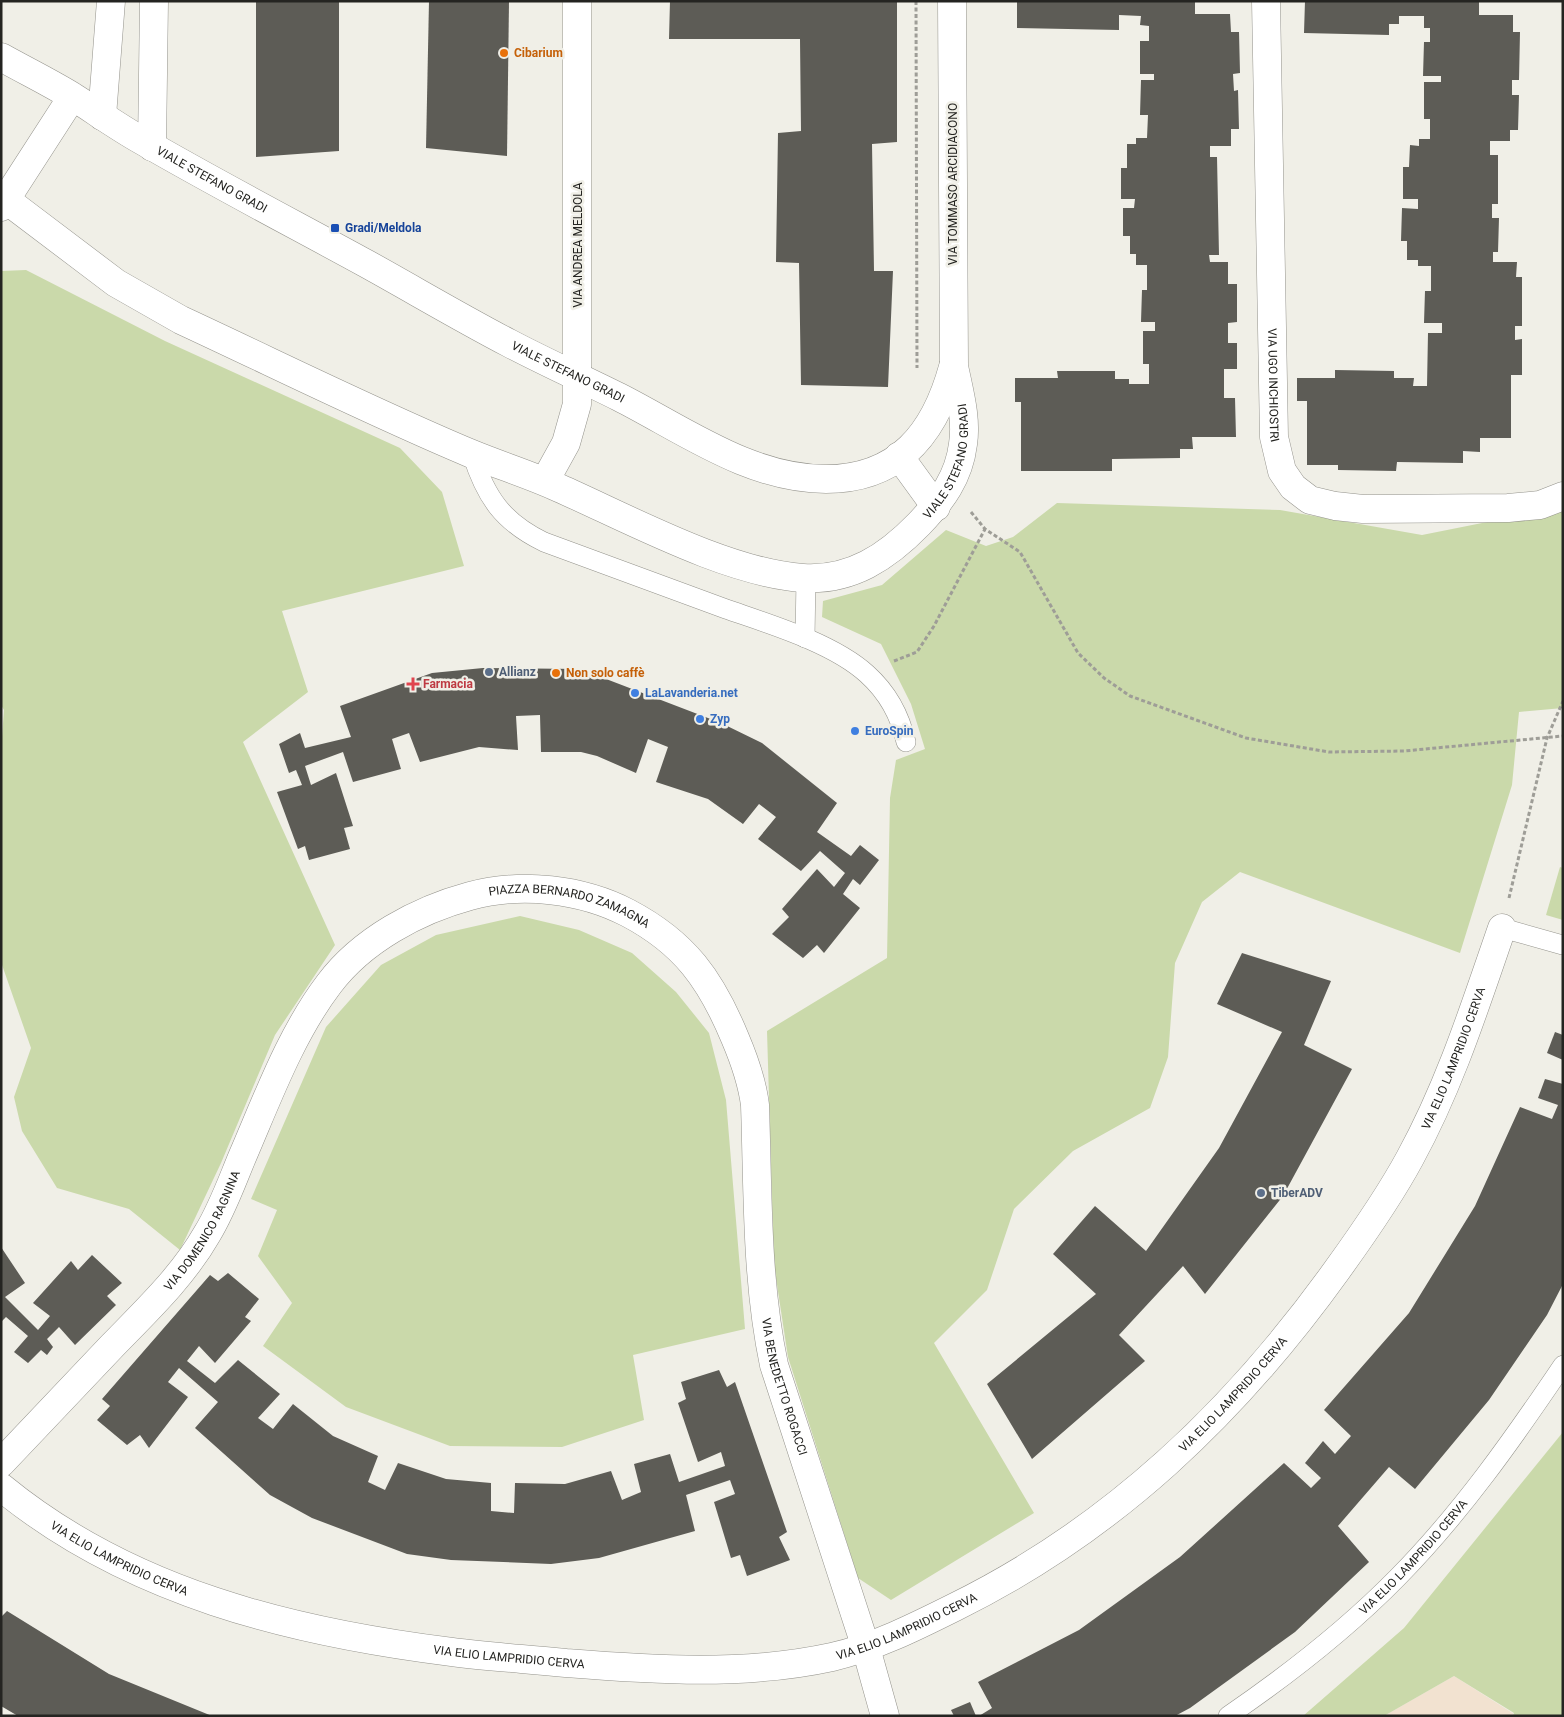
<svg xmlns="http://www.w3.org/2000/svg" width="1564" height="1717" font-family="Roboto,sans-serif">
	<rect width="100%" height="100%" fill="#f0efe7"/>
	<path fill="#f2e2d0" d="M1454 1676 1514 1714 1513 1716H1384Z"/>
	<g fill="#cad9aa">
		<path d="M26 270 165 341 400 448 442 492 464 566 282 611 308 692 243 742 335 945 275 1035 221 1163 180 1250 129 1209 57 1188 22 1131 14 1097 31 1048 1 962V750L4 710 1 705V271Z"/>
		<path d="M1057 503 1280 510 1422 535 1563 507V708L1519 712 1512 785 1460 953 1240 872 1202 902 1175 963 1168 1057 1150 1108 1073 1151 1014 1209 987 1290 934 1343 1034 1513 891 1600 858 1578 788 1357 774 1265 767 1031 887 958 890 798 896 760 925 749 911 704 881 644 822 617 823 601 882 585 946 530 986 546 1013 537Z"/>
		<path d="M1560 867 1563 868V920L1546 915Z"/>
		<path d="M520 916 579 930 632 953 676 992 709 1033 726 1100 745 1329 633 1355 644 1420 562 1447 450 1446 346 1407 263 1346 292 1303 258 1256 277 1210 251 1199 326 1027 381 965 436 935Z"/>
		<path d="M1563 1432V1716H1513L1514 1713 1454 1676 1384 1716H1303L1404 1628Z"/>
	</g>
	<g fill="#5d5c56">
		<path d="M256 1H339V151L256 157Z"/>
		<path d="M429 1H509L507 156 426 148Z"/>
		<path d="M670 1H897V142L872 144 874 271H893L888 387 801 385 799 263 776 262 778 133 801 131 800 39H669Z"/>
		<path d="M1017 1H1195V14H1230L1231 32H1239L1240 73 1233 74 1234 91 1238 90 1239 129H1231V146H1210V157H1217L1219 255H1209L1210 262H1228V284H1237V322L1228 323V343H1237V369H1224V398H1235L1236 437H1192L1193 449H1180V458L1112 459V471H1021V402H1015V378H1058L1057 371H1115V379H1129V384H1149V364H1143V331H1155V322H1141L1142 290H1147V265H1136V254H1130V236H1123V208H1134L1135 199H1121V168H1127V144H1136V138H1147L1148 115H1140L1141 80H1154V74H1140V41H1149V26L1140 25 1141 16 1119 15V30L1017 28Z"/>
		<path d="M1305 1H1479V15H1513V32H1520L1519 80H1512V95H1519L1518 130H1510V141H1490V155H1498V204H1492V218H1499L1498 252H1493V262H1517L1516 277H1522V326H1515V340L1522 339V375H1511V438H1480V452L1463 451V463L1397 462 1396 471 1338 470V465H1307V401H1297V378H1335V370L1394 371V378H1414L1413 386H1427L1428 333H1442V323H1424L1425 291H1431V266H1418V260H1407V241H1401L1402 208 1418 209V199H1403V167H1409L1410 145 1419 146V139H1430V119H1424V82H1441V76H1423L1424 42H1430V28H1424V16H1399V24H1389V35L1304 33Z"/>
		<path d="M483 668 580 669 721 723 762 743 837 803 817 832 851 856 860 845 879 860 860 885 853 879 843 894 860 908 824 953 817 945 803 958 772 934 789 917 782 909 817 869 834 887 845 873 820 851 801 871 758 839 776 817 759 804 743 824 708 799 656 782 668 747 648 739 636 773 597 756 581 752H541L540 715 516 716 518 750 479 747 420 762 409 733 392 739 401 769 353 782 343 752 305 766 311 785 336 773 353 826 344 828 350 849 309 860 305 846 298 849 277 792 302 785 296 770 289 773 279 744 300 733 305 748 351 737 340 706 432 673Z"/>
		<path d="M1242 953 1331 981 1304 1045 1352 1069 1283 1196 1205 1294 1183 1266 1119 1335 1145 1361 1032 1459 987 1384 1096 1294 1053 1254 1095 1206 1146 1251 1219 1148 1282 1032 1217 1004Z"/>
		<path d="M1555 1032 1563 1035V1060L1547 1053Z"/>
		<path d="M1545 1079 1563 1084V1284L1547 1315 1489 1400 1415 1489 1389 1467 1338 1526 1369 1562 1295 1632 1190 1708 1175 1716H979L992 1708 978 1682 1079 1630 1180 1557 1284 1463 1311 1488 1321 1478 1305 1463 1323 1441 1335 1454 1351 1436 1324 1410 1409 1313 1475 1206 1520 1107 1552 1119 1558 1105 1538 1098Z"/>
		<path d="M1 1247 25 1283 5 1297 38 1330 50 1316 33 1303 71 1261 78 1270 92 1255 122 1283 107 1296 116 1305 75 1345 59 1327 47 1339 53 1347 47 1355 41 1350 28 1363 14 1352 28 1336 6 1317 1 1322Z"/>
		<path d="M228 1273 259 1299 245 1317 251 1321 215 1363 199 1346 187 1361 215 1383 238 1360 280 1394 258 1418 273 1429 293 1404 333 1436 378 1456 368 1482 385 1490 398 1463 446 1479 491 1483V1511L514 1513 515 1483 565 1484 611 1471 622 1500 641 1492 634 1464 670 1454 679 1482 725 1466 721 1452 698 1462 678 1403 686 1399 681 1382 719 1370 727 1387 735 1382 787 1532 779 1537 790 1560 747 1576 740 1555 731 1558 714 1502 735 1494 730 1480 686 1495 695 1531 599 1558 551 1564 451 1560 407 1554 312 1518 270 1495 195 1428 218 1402 179 1368 168 1382 188 1397 149 1448 140 1435 127 1445 97 1420 110 1406 102 1399 210 1275 218 1281Z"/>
		<path d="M7 1611 109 1674 212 1716H18L1 1706V1617Z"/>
		<path d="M970 1702 976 1716H954L951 1710Z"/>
	</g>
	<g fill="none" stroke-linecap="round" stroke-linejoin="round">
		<g stroke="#94938c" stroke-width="20">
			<g id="service">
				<path d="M472 454C486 498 503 522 544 542 604 564 665 586 726 609 769 624 833 643 867 674 887 692 900 715 906 742"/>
				<path d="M805 638 806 578"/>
				<path d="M1502 928 1563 945"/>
				<path id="s1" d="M1228 1716C1288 1675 1347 1629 1398 1577 1461 1513 1513 1439 1563 1365"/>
			</g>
		</g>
		<g stroke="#94938c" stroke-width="29">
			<path id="pedestrian" d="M152 147 154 1"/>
		</g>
		<g stroke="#94938c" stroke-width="29">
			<g id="minor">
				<path id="s2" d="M1266 1 1274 437 1282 471 1293 487 1310 500 1335 506 1363 509 1508 508 1540 505 1563 496"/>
				<path id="s3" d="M1 57C26 71 51 83 75 98 97 112 118 127 141 140 215 183 292 223 367 264 414 290 461 318 509 343 545 362 583 379 619 397 684 430 750 479 826 479 899 479 935 433 953 367"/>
				<path d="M102 116 111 1"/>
				<path id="s4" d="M1 196 116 283 181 320C278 365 374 413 472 454 501 466 531 475 559 488 629 519 728 573 803 578 851 581 887 557 919 524 942 500 959 477 963 444 967 418 959 391 954 366L952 1"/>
				<path d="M1 207 72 97"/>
				<path d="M899 456 936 507"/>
				<path d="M545 481 566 443 577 404V1"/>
				<path id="s5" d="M1 1463C39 1423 76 1384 113 1345 147 1310 183 1276 207 1234 222 1210 232 1181 243 1155 268 1097 291 1034 329 984 362 940 418 910 470 896 521 882 582 889 628 913 685 943 711 980 735 1038 744 1059 752 1082 755 1105 758 1192 756 1280 774 1365L866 1648 885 1716"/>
				<path id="s6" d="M1 1487C129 1592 291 1632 452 1652 490 1657 527 1659 566 1663 654 1670 745 1676 832 1657 875 1647 915 1627 955 1607 1113 1529 1235 1412 1337 1270 1363 1234 1389 1197 1410 1158 1450 1085 1475 1006 1502 928"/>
			</g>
		</g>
		<g stroke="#9e9d97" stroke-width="3" stroke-dasharray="4 2.5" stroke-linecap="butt">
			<path d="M916 1 917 368"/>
			<path d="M971 512 985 529 1020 552 1078 653 1104 678 1130 696 1246 738 1329 752 1404 751 1563 736"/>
			<path d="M894 661 917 652 934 626 985 529"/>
			<path d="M1509 898 1547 738 1563 701"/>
		</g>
		<use href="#service" stroke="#fff" stroke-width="19"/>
		<use href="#pedestrian" stroke="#fff" stroke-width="28"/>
		<use href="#minor" stroke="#fff" stroke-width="28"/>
	</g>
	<g fill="#e8710a" stroke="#f0efe7" stroke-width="2">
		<circle cx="504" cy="53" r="5"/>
		<circle cx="556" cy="673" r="5"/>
	</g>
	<rect fill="#1a4fb4" stroke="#f0efe7" stroke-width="2" x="330" y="223" width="10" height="10" rx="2.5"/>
	<g fill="#5c6f8a" stroke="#f0efe7" stroke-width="2">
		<circle cx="489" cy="672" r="5"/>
		<circle cx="1261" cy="1193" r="5"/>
	</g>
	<path fill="#e0444e" stroke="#f0efe7" stroke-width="2" d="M410.5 676.5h5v5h5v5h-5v5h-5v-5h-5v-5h5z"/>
	<g fill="#3f7fe0" stroke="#f0efe7" stroke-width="2">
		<circle cx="635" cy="693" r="5"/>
		<circle cx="700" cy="719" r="5"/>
		<circle cx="855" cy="731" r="5"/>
	</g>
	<g text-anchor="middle" stroke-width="5" stroke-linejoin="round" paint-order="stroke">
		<g font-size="12" font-weight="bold" fill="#c56008" stroke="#f0efe7" text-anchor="start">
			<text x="514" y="57">Cibarium</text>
			<text x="566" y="677">Non solo caffè</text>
		</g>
		<g font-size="12" fill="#242421" stroke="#f0efe7">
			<text dy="4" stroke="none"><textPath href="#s3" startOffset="244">VIALE STEFANO GRADI</textPath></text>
			<text transform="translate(953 184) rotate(-90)" y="4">VIA TOMMASO ARCIDIACONO</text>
			<text transform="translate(578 245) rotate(-90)" y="4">VIA ANDREA MELDOLA</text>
			<text dy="4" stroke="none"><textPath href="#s3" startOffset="649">VIALE STEFANO GRADI</textPath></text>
			<text dy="4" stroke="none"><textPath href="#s2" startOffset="384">VIA UGO INCHIOSTRI</textPath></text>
			<text dy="4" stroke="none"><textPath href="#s4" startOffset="1098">VIALE STEFANO GRADI</textPath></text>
			<text dy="4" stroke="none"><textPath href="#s5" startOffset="859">PIAZZA BERNARDO ZAMAGNA</textPath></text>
			<text dy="4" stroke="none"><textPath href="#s6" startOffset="1759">VIA ELIO LAMPRIDIO CERVA</textPath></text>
			<text dy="4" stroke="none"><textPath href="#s5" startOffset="309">VIA DOMENICO RAGNINA</textPath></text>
			<text dy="4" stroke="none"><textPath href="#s5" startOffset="1442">VIA BENEDETTO ROGACCI</textPath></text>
			<text dy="4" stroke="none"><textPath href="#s6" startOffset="1354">VIA ELIO LAMPRIDIO CERVA</textPath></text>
			<text dy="4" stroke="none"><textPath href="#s1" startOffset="245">VIA ELIO LAMPRIDIO CERVA</textPath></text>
			<text dy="4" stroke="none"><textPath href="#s6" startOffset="139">VIA ELIO LAMPRIDIO CERVA</textPath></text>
			<text dy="4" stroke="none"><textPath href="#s6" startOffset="949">VIA ELIO LAMPRIDIO CERVA</textPath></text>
			<text dy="4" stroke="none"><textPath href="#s6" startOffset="544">VIA ELIO LAMPRIDIO CERVA</textPath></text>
		</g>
		<g font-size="12" font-weight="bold" fill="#164399" stroke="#f0efe7" text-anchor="start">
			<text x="345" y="232">Gradi/Meldola</text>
		</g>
		<g font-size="12" font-weight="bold" fill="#4e5e75" stroke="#f0efe7" text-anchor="start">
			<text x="499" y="676">Allianz</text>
			<text x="1271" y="1197">TiberADV</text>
		</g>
		<g font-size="12" font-weight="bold" fill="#be3a42" stroke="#f0efe7" text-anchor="start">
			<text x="423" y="688">Farmacia</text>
		</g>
		<g font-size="12" font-weight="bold" fill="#366cbe" stroke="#f0efe7" text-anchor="start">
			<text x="645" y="697">LaLavanderia.net</text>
			<text x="710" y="723">Zyp</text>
			<text x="865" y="735">EuroSpin</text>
		</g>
	</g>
	<rect width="1564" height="1717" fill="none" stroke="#242421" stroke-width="5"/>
</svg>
